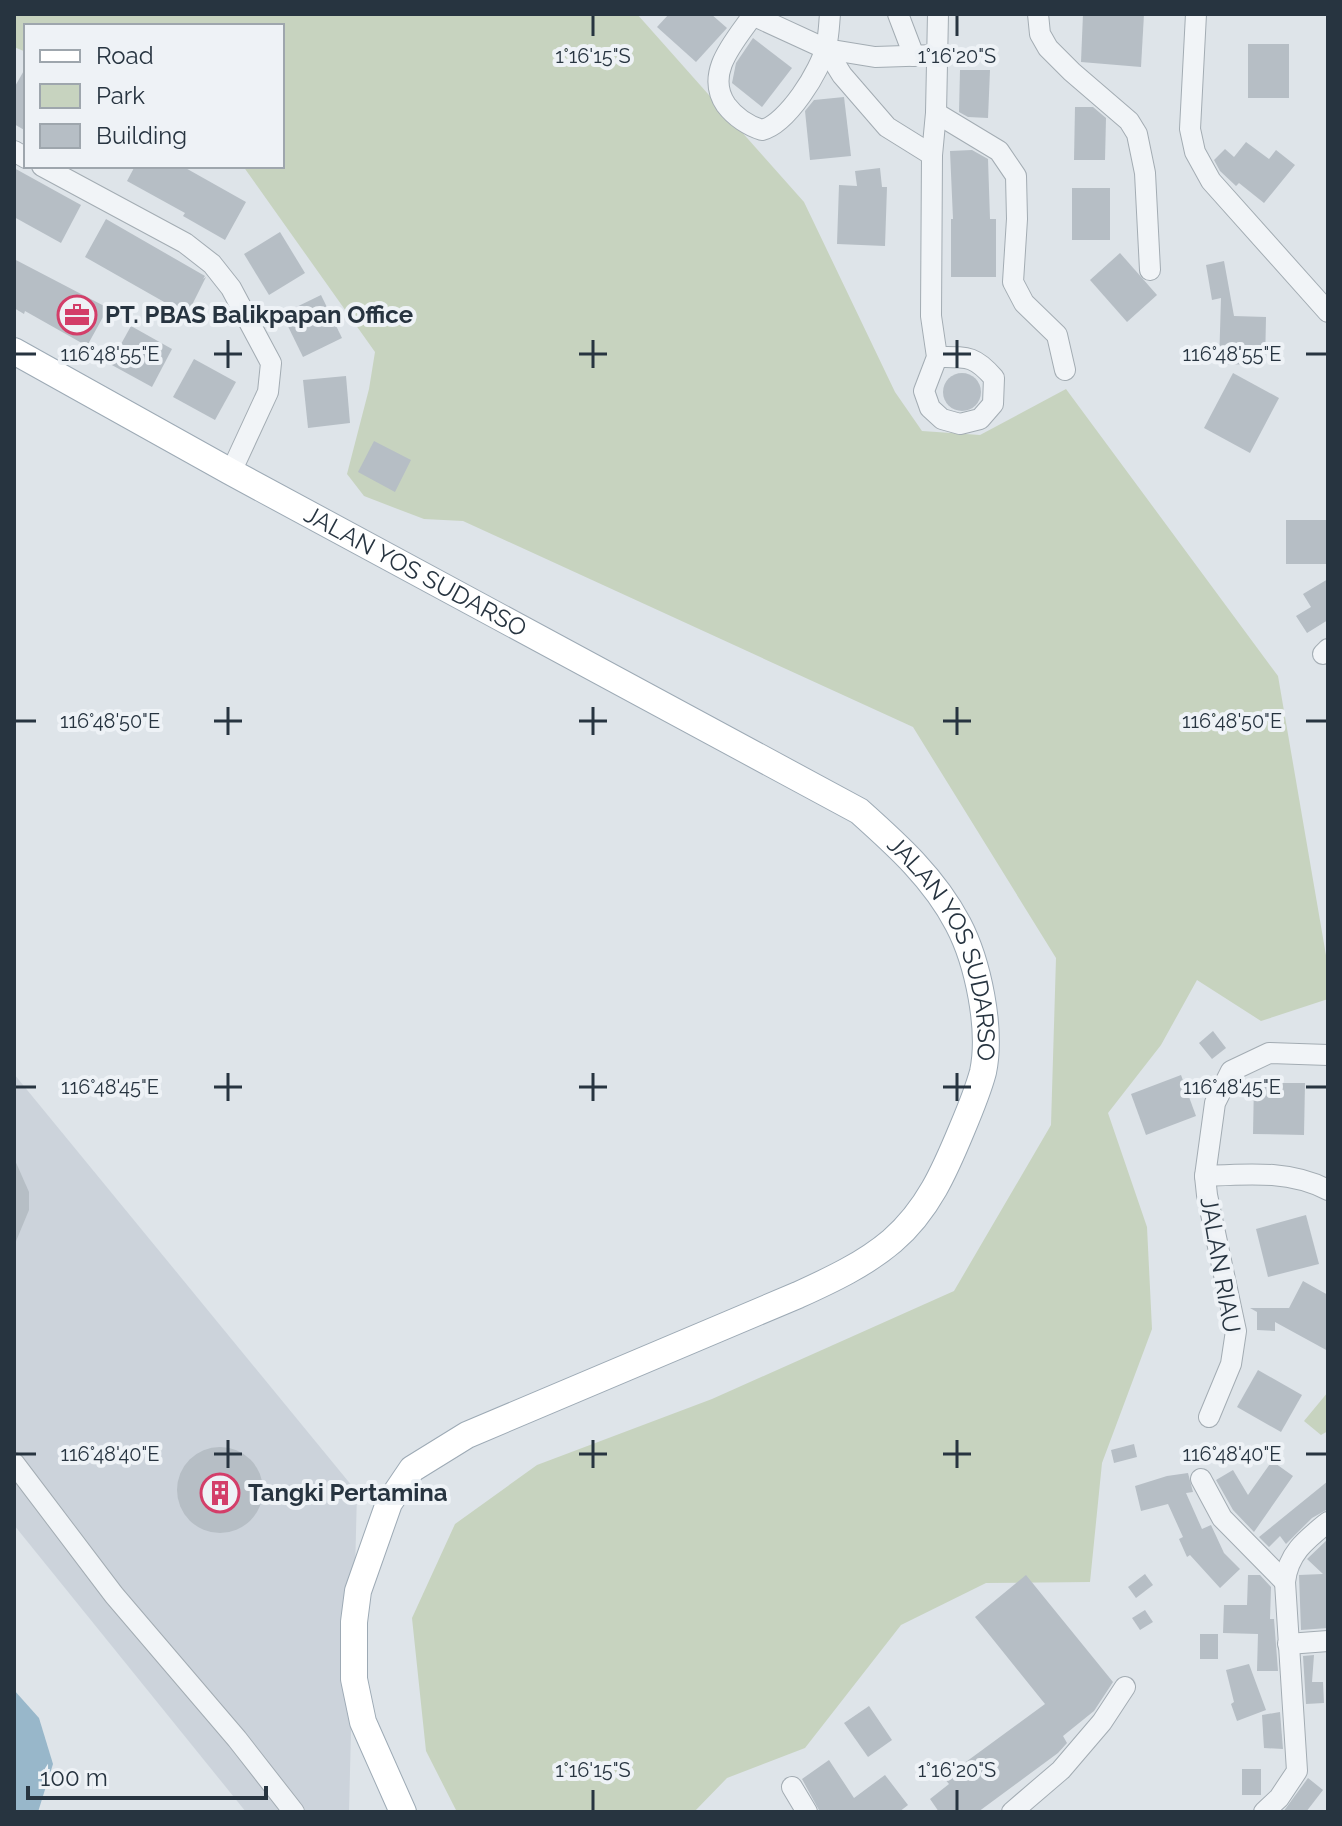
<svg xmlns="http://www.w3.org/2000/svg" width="1342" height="1826" font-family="Raleway,sans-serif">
	<rect width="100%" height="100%" fill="#dee4e9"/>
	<path fill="#ccd3db" d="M14 1074 357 1492 349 1812H246L14 1525Z"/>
	<g fill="#c7d3bf">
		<path d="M14 14H637L804 202 895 392 922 431 980 435 1066 389 1278 676 1328 967V999L1261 1021 1197 980 1161 1045 1108 1113 1147 1227 1152 1329 1102 1463 1090 1582 986 1583 901 1625 805 1748 727 1778 694 1812H457L426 1751 412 1618 455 1524 537 1465 712 1399 954 1291 1051 1125 1056 958 913 727 463 521 424 519 395 508 364 496 347 474 369 389 375 352 243 166H282V26H26V52L14 47Z"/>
		<path d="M1328 1392V1431L1321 1435 1304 1421Z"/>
	</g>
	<path fill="#98b7ca" d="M14 1690 39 1718 53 1764 38 1812H14Z"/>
	<g fill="#b6bec5">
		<path d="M669 14H711L727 28 696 62 657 27Z"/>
		<path d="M1083 14H1144L1141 67 1081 62Z"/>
		<path d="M753 38 792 68 762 107 732 83 736 63Z"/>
		<rect x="1248" y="44" width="41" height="54"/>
		<path d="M26 67V131L14 124V88Z"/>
		<path d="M960 70H990L988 118 968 117 959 112Z"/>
		<path d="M844 97 851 156 810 160 805 111 814 100Z"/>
		<path d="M1075 107H1093L1106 118 1105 160H1074Z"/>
		<path d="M1246 142 1269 159 1276 150 1295 165 1264 203 1239 183 1236 186 1220 171 1214 160 1225 149 1234 157Z"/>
		<path d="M972 150 988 159 990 219H996V277H951V219H953L950 151Z"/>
		<path d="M135 166H182L246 202 225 240 183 216 185 213 127 181Z"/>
		<path d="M14 168 81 205 61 243 14 217Z"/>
		<path d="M880 168 882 187H887L885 246 837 244 839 185 857 186 855 171Z"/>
		<rect x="1072" y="188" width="38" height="52"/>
		<path d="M106 219 205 276 203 279 206 277 187 315 85 257Z"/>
		<path d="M280 232 305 273 269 295 244 254Z"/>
		<path d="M1120 253 1157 295 1127 322 1090 280Z"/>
		<path d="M14 259 108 308 87 346 25 311 24 314 14 308Z"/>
		<path d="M1224 261 1234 316 1266 317 1265 365 1219 364 1221 298 1212 300 1206 265Z"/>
		<path d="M321 295 342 338 303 357 282 314Z"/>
		<path d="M131 326 172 349 152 387 110 364Z"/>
		<path d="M194 359 236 382 215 420 173 397Z"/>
		<circle cx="962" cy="392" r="19"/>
		<path d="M1233 373 1279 398 1250 453 1204 428Z"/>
		<path d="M346 376 350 423 308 428 303 380Z"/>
		<path d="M374 441 411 460 395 492 358 472Z"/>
		<rect x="1286" y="520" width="40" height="44"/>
		<path d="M1328 579V620L1307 633 1296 616 1311 607 1303 594Z"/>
		<path d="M1213 1031 1226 1048 1212 1059 1199 1043Z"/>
		<path d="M1181 1075 1196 1116 1146 1135 1131 1094Z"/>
		<path d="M1254 1083H1305L1304 1135 1253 1134Z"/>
		<path d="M14 1158 29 1192V1210L14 1246Z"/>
		<path d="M1306 1215 1319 1264 1268 1277 1256 1229Z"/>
		<path d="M1303 1281 1328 1295V1351L1275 1322V1331L1257 1330V1312L1250 1308H1289Z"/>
		<path d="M1258 1370 1302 1395 1281 1432 1237 1407Z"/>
		<path d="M1134 1444 1137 1457 1114 1463 1111 1450Z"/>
		<circle cx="220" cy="1490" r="43"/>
		<path d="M1272 1461 1293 1476 1254 1532 1233 1510 1216 1480 1233 1470 1248 1495Z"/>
		<path d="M1188 1473 1193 1492 1186 1493 1202 1529 1211 1525 1224 1553 1240 1569 1220 1588 1190 1555 1187 1557 1179 1539 1183 1537 1168 1504 1141 1511 1135 1486 1167 1476Z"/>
		<path d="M1328 1481V1509L1312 1518 1286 1544 1280 1536 1269 1547 1259 1537Z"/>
		<path d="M1328 1539V1628L1301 1630 1299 1575 1323 1574 1307 1559Z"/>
		<path d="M1145 1574 1153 1585 1136 1598 1128 1587Z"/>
		<path d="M1026 1575 1113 1682 1094 1711 1063 1736 1067 1743 1058 1753 978 1812H939L930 1799 949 1784 944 1778 1045 1704 975 1617Z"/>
		<path d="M1248 1575H1260L1271 1587 1270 1619H1274L1278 1671H1257L1258 1634 1223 1633 1224 1605H1247Z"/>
		<path d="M1145 1610 1153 1622 1140 1630 1132 1618Z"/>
		<rect x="1200" y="1634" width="18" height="25"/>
		<path d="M1314 1655 1312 1682H1323L1324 1703 1306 1704 1303 1656Z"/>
		<path d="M1249 1664 1266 1710 1237 1721 1231 1704 1234 1702 1226 1670Z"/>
		<path d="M869 1706 892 1740 868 1757 844 1723Z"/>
		<path d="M1280 1712 1283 1749 1264 1748 1262 1715Z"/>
		<path d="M829 1760 854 1798 885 1775 908 1805 899 1812H820L802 1779Z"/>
		<rect x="1242" y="1769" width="19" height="26"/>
		<path d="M1308 1778 1323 1790 1306 1812H1283Z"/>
	</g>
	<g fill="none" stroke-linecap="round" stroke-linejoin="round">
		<g stroke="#a3acb3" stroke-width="22">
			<g id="minor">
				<path d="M750 14 826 49 875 57 936 55"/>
				<path d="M898 14 914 56"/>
				<path d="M1038 14 1040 34 1048 48 1072 72 1129 121 1137 134 1145 173 1150 270"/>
				<path d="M1196 14 1190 129 1195 152 1211 181 1328 312"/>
				<path d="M753 15C735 41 704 73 726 105 735 117 749 126 762 130 787 124 821 70 826 46 829 36 829 24 830 14"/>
				<path d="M826 49 842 75 887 127 932 155"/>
				<path d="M936 113 999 151 1016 176 1017 219 1013 282 1024 303 1057 335 1065 370"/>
				<path d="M14 151 26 158"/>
				<path d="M42 166 185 243 212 264 231 288 271 363 268 392 231 472"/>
				<path d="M937 357C967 357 974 355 994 378L993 404 980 419 960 424 942 419 930 408 924 391 937 357 931 316 932 155 936 113 938 14"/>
				<path d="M1323 654 1328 649"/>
				<path d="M1205 1176C1247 1174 1290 1170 1328 1190"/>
				<path d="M1209 1417 1231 1364 1236 1331 1207 1195 1205 1176 1215 1103 1231 1071 1269 1053 1328 1055"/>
				<path d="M14 1463 114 1595 237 1739 294 1812"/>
				<path d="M1201 1479 1222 1518 1285 1582"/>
				<path d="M1288 1644 1328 1641"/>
				<path d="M792 1787 807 1812"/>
				<path d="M1012 1812 1061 1770 1102 1722 1125 1687"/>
				<path d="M1264 1812 1279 1798 1297 1771 1285 1582C1288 1553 1307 1539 1328 1522"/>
			</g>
		</g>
		<g stroke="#9daab5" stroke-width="28">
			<g id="major">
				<path id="s1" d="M14 351 231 472 859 811C897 845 934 878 958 924 978 962 992 1029 983 1072 978 1091 970 1110 962 1129 945 1170 928 1210 892 1241 865 1264 831 1280 798 1295L467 1435 412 1469 389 1503 358 1591 354 1622V1679L363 1722 403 1812"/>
			</g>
		</g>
		<use href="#minor" stroke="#f1f4f7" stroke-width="20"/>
		<use href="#major" stroke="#fff" stroke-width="26"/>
	</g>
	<path fill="none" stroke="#273440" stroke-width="3" d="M593 16V36M957 16V36M228 340V368M593 340V368M957 340V368M16 354H36M214 354H242M579 354H607M943 354H971M1306 354H1326M228 707V735M593 707V735M957 707V735M16 721H36M214 721H242M579 721H607M943 721H971M1306 721H1326M228 1073V1101M593 1073V1101M957 1073V1101M16 1087H36M214 1087H242M579 1087H607M943 1087H971M1306 1087H1326M228 1440V1468M593 1440V1468M957 1440V1468M16 1454H36M214 1454H242M579 1454H607M943 1454H971M1306 1454H1326M593 1790V1810M957 1790V1810"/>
	<defs>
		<g id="office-ring" transform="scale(2)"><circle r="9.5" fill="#eef2f6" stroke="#d33e69" stroke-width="1.5"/><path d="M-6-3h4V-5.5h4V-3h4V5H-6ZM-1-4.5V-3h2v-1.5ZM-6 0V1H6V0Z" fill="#d33e69"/></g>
		<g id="building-ring" transform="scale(2)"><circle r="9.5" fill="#eef2f6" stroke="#d33e69" stroke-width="1.5"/><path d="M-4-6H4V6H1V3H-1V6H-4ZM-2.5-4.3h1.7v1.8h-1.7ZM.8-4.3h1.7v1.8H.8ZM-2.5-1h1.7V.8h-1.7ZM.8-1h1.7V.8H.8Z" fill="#d33e69"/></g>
	</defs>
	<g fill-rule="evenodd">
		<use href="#office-ring" x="77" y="315"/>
		<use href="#building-ring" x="220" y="1493"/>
	</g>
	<g text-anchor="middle" stroke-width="8" stroke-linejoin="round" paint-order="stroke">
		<g font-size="24" font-weight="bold" fill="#273440" stroke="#eef2f6" text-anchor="start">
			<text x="105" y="323">PT. PBAS Balikpapan Office</text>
			<text x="248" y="1501">Tangki Pertamina</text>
		</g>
		<g font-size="24" fill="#273440" stroke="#eef2f6">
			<text dy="8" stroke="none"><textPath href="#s1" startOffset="458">JALAN YOS SUDARSO</textPath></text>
			<text dy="8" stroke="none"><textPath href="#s1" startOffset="1130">JALAN YOS SUDARSO</textPath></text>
			<text transform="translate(1220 1265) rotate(80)" y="8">JALAN RIAU</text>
		</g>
	</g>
	<g font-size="20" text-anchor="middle" fill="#273440" stroke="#eef2f6" stroke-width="8" stroke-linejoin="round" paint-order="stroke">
		<text x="593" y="63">1°16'15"S</text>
		<text x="957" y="63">1°16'20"S</text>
		<text x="1232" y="361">116°48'55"E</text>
		<text x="110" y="361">116°48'55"E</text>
		<text x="1232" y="728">116°48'50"E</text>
		<text x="110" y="728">116°48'50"E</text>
		<text x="1232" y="1094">116°48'45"E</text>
		<text x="110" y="1094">116°48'45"E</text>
		<text x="1232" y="1461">116°48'40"E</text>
		<text x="110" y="1461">116°48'40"E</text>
		<text x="593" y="1777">1°16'15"S</text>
		<text x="957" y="1777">1°16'20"S</text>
	</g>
	<rect width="1342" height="1826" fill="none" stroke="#273440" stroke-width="32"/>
	<rect x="24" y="24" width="260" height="144" fill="#eef2f6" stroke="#9ea6ad" stroke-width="2"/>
	<rect x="40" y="50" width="40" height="12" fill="#ffffff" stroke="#9ea6ad" stroke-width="2"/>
	<text x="96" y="64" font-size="24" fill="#273440">Road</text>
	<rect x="40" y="84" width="40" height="24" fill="#c7d3bf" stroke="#9ea6ad" stroke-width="2"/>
	<text x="96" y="104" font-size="24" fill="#273440">Park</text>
	<rect x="40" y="124" width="40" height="24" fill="#b6bec5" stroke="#9ea6ad" stroke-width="2"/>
	<text x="96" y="144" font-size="24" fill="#273440">Building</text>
	<path d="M28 1786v12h238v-12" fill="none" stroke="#273440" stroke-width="4"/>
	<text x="40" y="1786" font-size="24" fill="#273440" stroke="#eef2f6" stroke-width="6" paint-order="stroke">100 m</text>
</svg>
